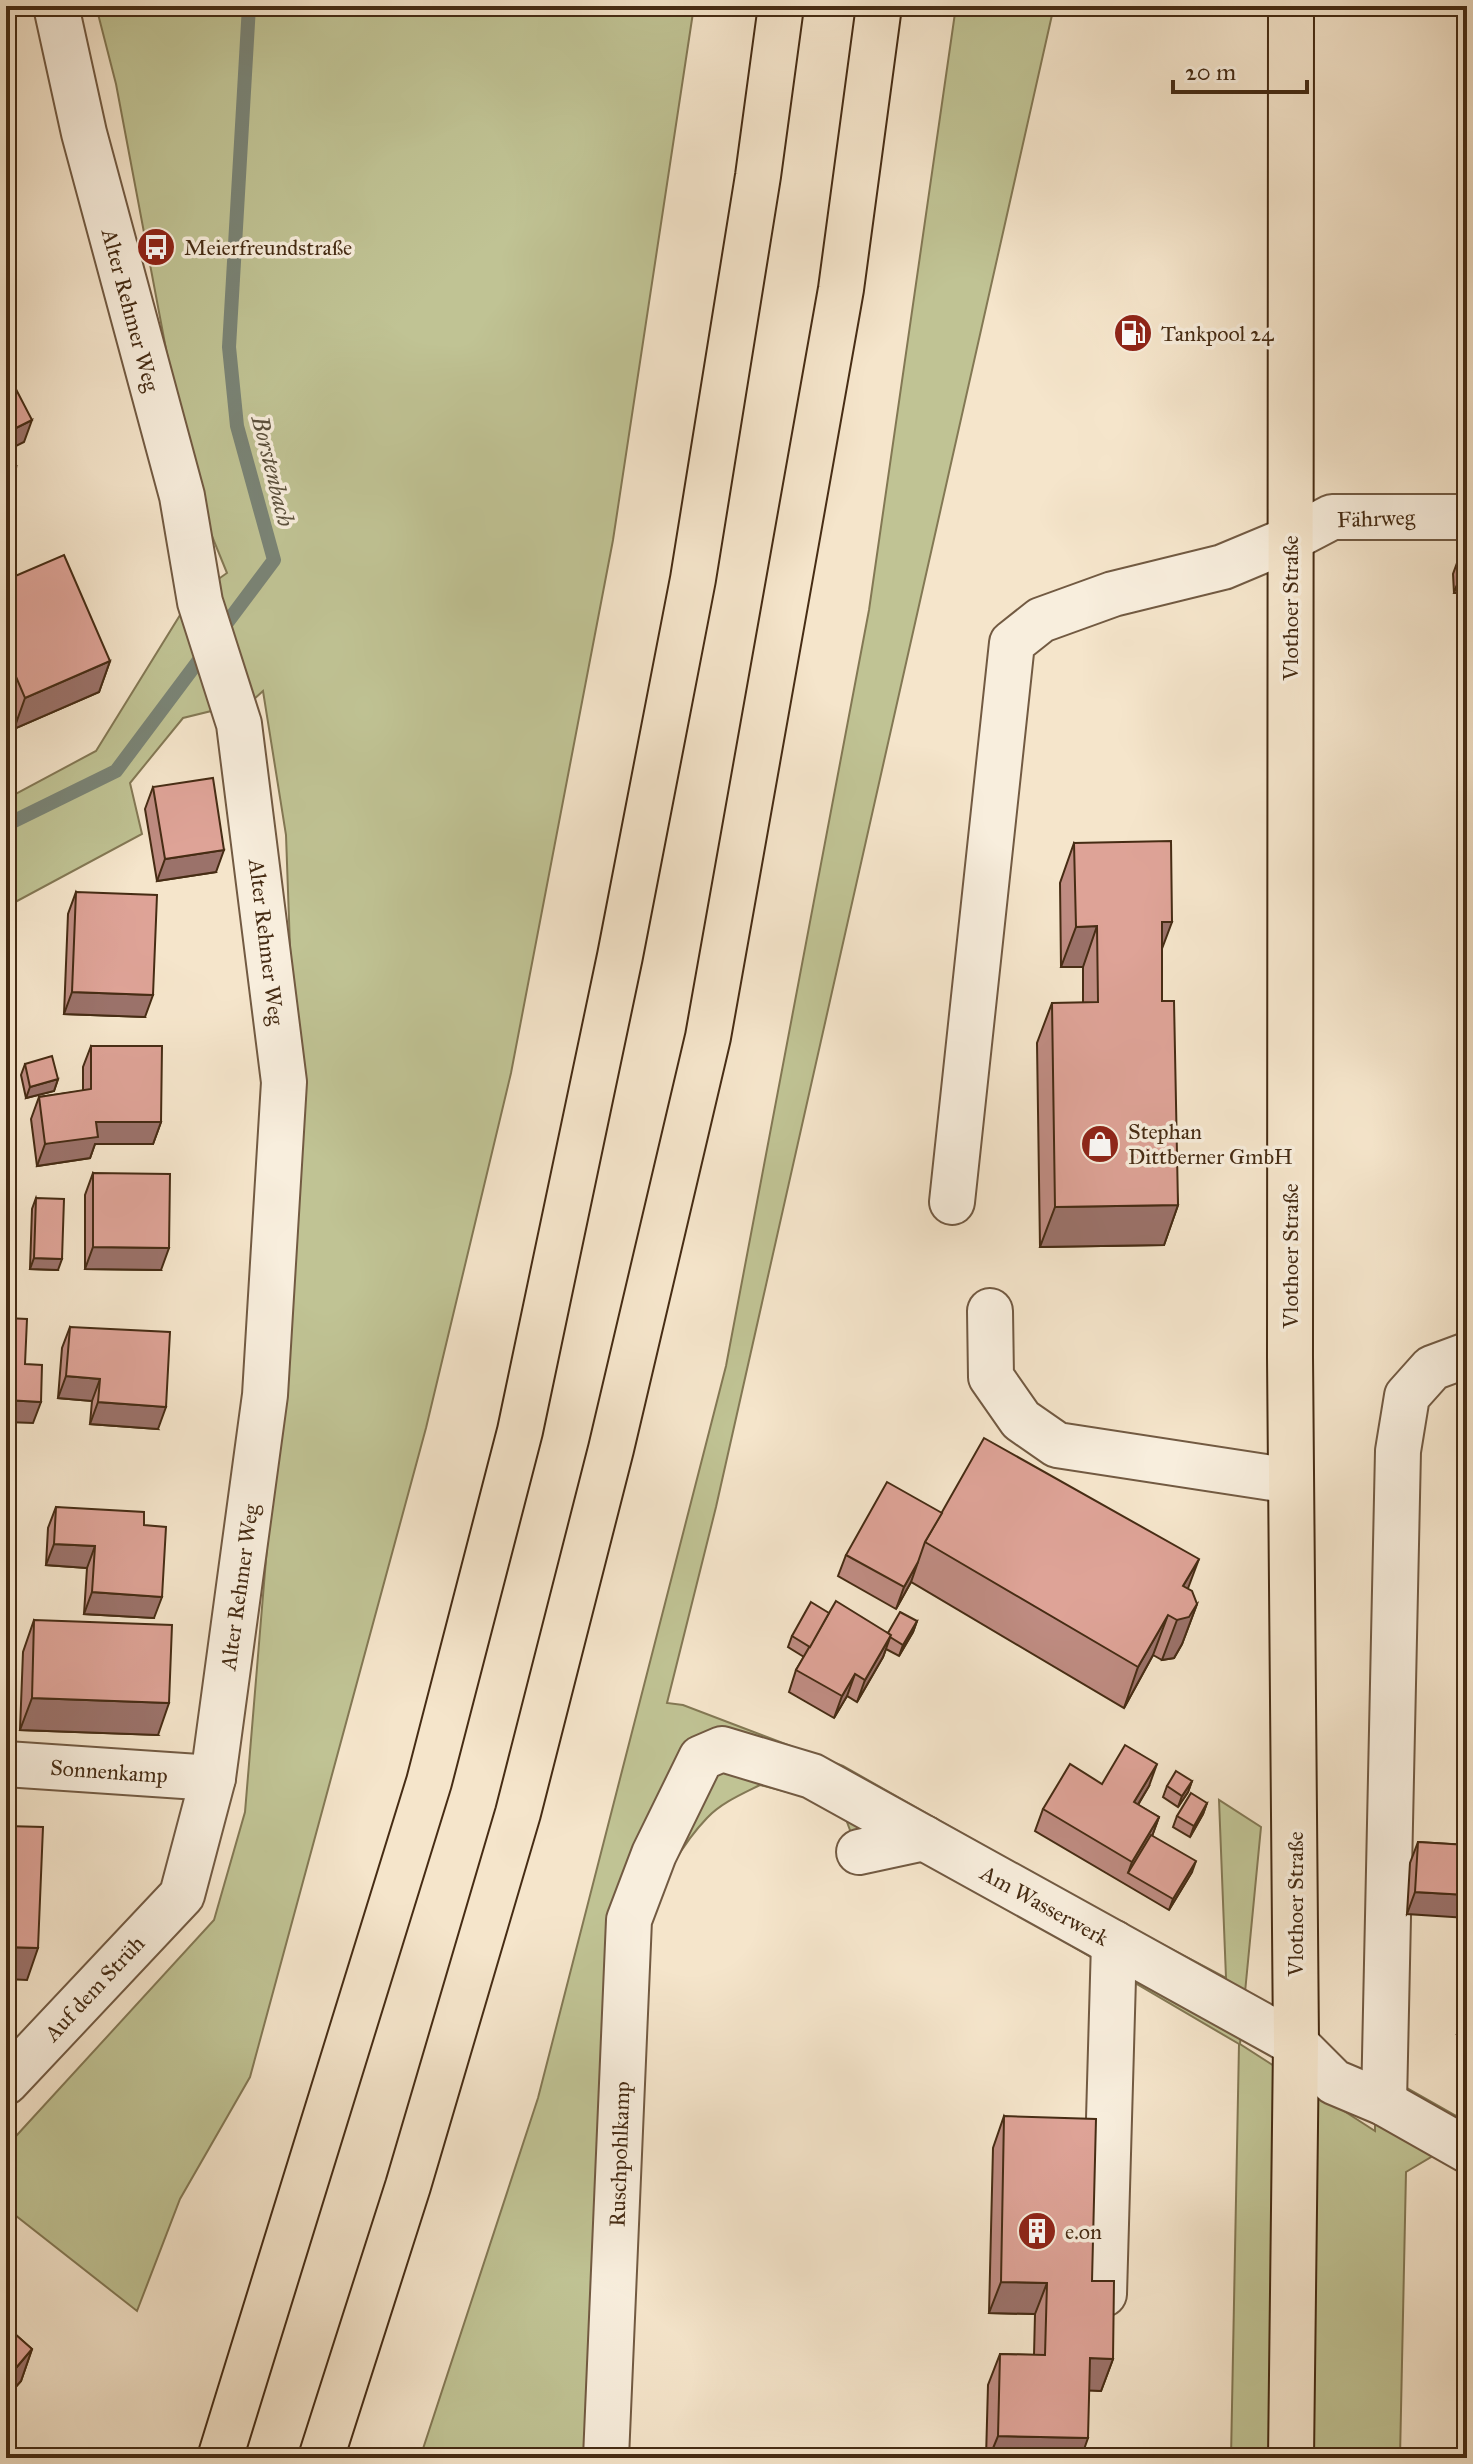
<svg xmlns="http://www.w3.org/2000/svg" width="1473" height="2464" font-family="'IM FELL Great Primer',serif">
	<rect width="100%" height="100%" fill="#f5e5cb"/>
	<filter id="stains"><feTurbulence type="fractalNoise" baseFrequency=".0025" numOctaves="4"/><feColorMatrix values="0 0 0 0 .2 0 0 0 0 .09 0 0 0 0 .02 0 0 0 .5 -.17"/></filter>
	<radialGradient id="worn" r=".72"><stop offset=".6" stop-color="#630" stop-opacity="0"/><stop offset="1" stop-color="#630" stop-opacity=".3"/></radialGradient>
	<g fill="#c0c394" stroke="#837854" stroke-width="2">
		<path d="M96 6H694L613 540 511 1073 426 1428 250 2077 180 2199 137 2311 6 2208V2147L214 1920 245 1812 279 1403 295 1088 286 835 263 691 252 701 183 718 130 783 142 834 6 907V799L96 751 190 599 227 573 192 487 116 84Z"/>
		<path d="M956 6H1054L716 1507 667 1703 683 1705 843 1766 1101 1912 1226 1978 1219 1800 1261 1827 1240 2044 1375 2131V2070L1467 2122V2175L1433 2156 1406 2172 1400 2458H1231L1239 2044 927 1861 863 1865 841 1806 760 1785C742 1794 721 1803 707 1818 678 1848 661 1886 643 1923L622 2458H420L538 2098 726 1366 869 610Z"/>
	</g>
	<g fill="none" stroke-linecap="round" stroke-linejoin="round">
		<path stroke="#7a8476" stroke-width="14" d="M6 825 116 771 274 560 237 426 229 347 249 6"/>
		<g stroke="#725a42" stroke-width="48">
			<g id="minor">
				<path d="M952 1202 1012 643 1041 620 1113 594 1223 567 1290 539 1332 517H1467"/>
				<path d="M990 1311 991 1377 1021 1420 1057 1445 1291 1481"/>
				<path d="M6 1764 213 1778"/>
				<path d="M859 1852 924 1838"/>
				<path d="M6 2082 182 1895 213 1778 265 1395 284 1082 239 724 200 602 182 496 84 133 56 6"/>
				<path d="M1384 2103 1398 1451 1407 1396 1432 1368 1467 1355"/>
				<path d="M1104 2294 1114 1943"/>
				<path d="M606 2458 629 1920 654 1854 701 1758 722 1749 812 1776 1296 2044 1334 2082 1384 2103 1467 2150"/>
			</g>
		</g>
		<g stroke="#462c14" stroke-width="48">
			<path id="major" d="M1291 2458 1296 2044 1290 1357 1291 6"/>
		</g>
		<g stroke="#462c14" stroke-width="48">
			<g id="highway">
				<path d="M220 2458 429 1782 520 1431 620 956 693 579 758 176 781 6"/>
				<path d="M321 2458 408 2186 518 1813 611 1449 708 1037 841 289 879 6"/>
			</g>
		</g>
		<use href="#minor" stroke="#f8eedd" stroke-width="44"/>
		<use href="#major" stroke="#f5e5cb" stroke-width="44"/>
		<use href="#highway" stroke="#f5e5cb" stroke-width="44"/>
	</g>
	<g fill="#bf8c82" stroke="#462c14" stroke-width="2">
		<path d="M1459 6H1467V464H1465Z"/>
		<path d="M1467 562 1454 593 1453 574 1457 563Z"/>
		<path d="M6 580 110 661 99 692 14 729 6 712Z"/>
		<path d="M153 787 216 872 157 881 145 809Z"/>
		<path d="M1074 843 1162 950V1001L1178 1205 1164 1245 1040 1247 1037 1043 1052 1003H1083V967H1061L1060 883Z"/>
		<path d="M76 892 145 1017 64 1014 68 914Z"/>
		<path d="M91 1046 161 1122 153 1144H95L90 1158 37 1166 31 1119 39 1097 83 1091V1067Z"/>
		<path d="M25 1064 58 1079 54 1091 26 1098 21 1075Z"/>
		<path d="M93 1173 161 1270 85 1269V1195Z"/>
		<path d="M36 1198 58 1270 30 1269 32 1209Z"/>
		<path d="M70 1327 158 1429 90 1424 92 1401 58 1398 62 1348Z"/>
		<path d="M56 1507 144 1525 154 1618 84 1614 87 1568 46 1565 48 1528Z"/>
		<path d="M942 1513 1188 1589 1197 1604 1182 1644 1174 1658 1162 1660 1153 1655 1124 1708 911 1582 896 1609 838 1576 846 1555Z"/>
		<path d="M829 1613 888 1633 917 1621 913 1632 899 1656 886 1649 883 1657 857 1702 847 1696 834 1718 789 1692 796 1670 804 1657 788 1647 792 1636Z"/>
		<path d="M34 1620 158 1735 20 1730 23 1652Z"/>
		<path d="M1192 1781 1188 1792 1178 1807 1163 1797 1167 1786Z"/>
		<path d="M1102 1784 1149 1786 1138 1805 1159 1817 1152 1836 1192 1872 1169 1910 1035 1831 1043 1809Z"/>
		<path d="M1207 1803 1203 1814 1190 1837 1173 1827 1177 1816Z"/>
		<path d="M1418 1842 1467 1845 1407 1914 1410 1863Z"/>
		<path d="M1467 1996V2034H1457L1459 2019Z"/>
		<path d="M1004 2116 1092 2281 1113 2359 1101 2391 1089 2390 1081 2458H986L988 2385 1000 2354 1034 2355 1035 2314 989 2313 993 2148Z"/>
		<path d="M6 2326 32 2349 21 2381 6 2398Z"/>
	</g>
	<g fill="#9b726a" stroke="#462c14" stroke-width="2">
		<path d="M32 420 24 442 6 451V433Z"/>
		<path d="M16 467 8 489 6 490V472Z"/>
		<path d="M1458 582H1467V593H1454Z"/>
		<path d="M110 661 99 692 14 729 25 698Z"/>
		<path d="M11 665 6 680V668Z"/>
		<path d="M224 850 216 872 157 881 165 859Z"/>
		<path d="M1162 922H1172L1157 962Z"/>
		<path d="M1097 926 1083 967H1061L1076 927Z"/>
		<path d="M72 992 153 995 145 1017 64 1014Z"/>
		<path d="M58 1079 54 1091 26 1098 30 1087Z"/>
		<path d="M96 1122H161L153 1144H95L90 1158 37 1166 45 1144Z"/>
		<path d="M1178 1205 1164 1245 1040 1247 1055 1207Z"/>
		<path d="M93 1247 169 1248 161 1270 85 1269Z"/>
		<path d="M34 1258 62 1259 58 1270 30 1269Z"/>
		<path d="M66 1376 100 1379 92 1401 58 1398Z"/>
		<path d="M6 1400 41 1402 33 1423 6 1422Z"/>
		<path d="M98 1402 166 1407 158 1429 90 1424Z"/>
		<path d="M54 1544 95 1546 87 1568 46 1565Z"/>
		<path d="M1199 1559 1184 1599 1183 1586Z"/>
		<path d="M918 1562 911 1582 896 1609 904 1587Z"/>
		<path d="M92 1592 162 1597 154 1618 84 1614Z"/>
		<path d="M1197 1604 1182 1644 1174 1658 1162 1660 1177 1620Z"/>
		<path d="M1168 1615 1153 1655 1124 1708 1138 1667Z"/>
		<path d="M917 1621 913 1632 899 1656 903 1645Z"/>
		<path d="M891 1635 883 1657 857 1702 865 1680Z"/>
		<path d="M855 1674 847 1696 834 1718 842 1696Z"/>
		<path d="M32 1698 169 1703 158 1735 20 1730Z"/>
		<path d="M1157 1764 1149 1786 1126 1824 1134 1802Z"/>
		<path d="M1192 1781 1188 1792 1178 1807 1182 1796Z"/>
		<path d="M1207 1803 1203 1814 1190 1837 1194 1826Z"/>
		<path d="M1159 1817 1151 1839 1128 1873 1132 1862Z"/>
		<path d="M1196 1861 1192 1872 1169 1910 1173 1899Z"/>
		<path d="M1415 1892 1467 1895V1918L1407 1914Z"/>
		<path d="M6 1947 38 1948 27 1980 6 1979Z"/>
		<path d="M1467 2007V2034H1457Z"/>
		<path d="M1001 2282 1047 2283 1035 2314 989 2313Z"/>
		<path d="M32 2349 21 2381 6 2398V2386L10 2375Z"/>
		<path d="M1090 2358 1113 2359 1101 2391 1078 2390Z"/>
		<path d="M998 2436 1088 2438 1081 2458H989Z"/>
	</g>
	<g fill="#dea397" stroke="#462c14" stroke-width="2">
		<path d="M6 370 32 420 6 433Z"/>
		<path d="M6 447 16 467 6 472Z"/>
		<path d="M64 555 110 661 25 698 11 665 6 668V580Z"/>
		<path d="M1467 562V582H1458L1457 563Z"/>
		<path d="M213 778 224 850 165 859 153 787Z"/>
		<path d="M1171 841 1172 922H1162V1001H1174L1178 1205 1055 1207 1052 1003 1098 1002 1097 926 1076 927 1074 843Z"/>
		<path d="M76 892 157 895 153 995 72 992Z"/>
		<path d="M91 1046H162L161 1122H96L98 1137 45 1144 39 1097 91 1089Z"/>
		<path d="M52 1056 58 1079 30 1087 25 1064Z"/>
		<path d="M93 1173 170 1174 169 1248 93 1247Z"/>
		<path d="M36 1198 64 1199 62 1259 34 1258Z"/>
		<path d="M6 1318 27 1319 25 1364 42 1365 41 1402 6 1400Z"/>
		<path d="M70 1327 170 1332 166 1407 98 1402 100 1379 66 1376Z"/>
		<path d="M984 1438 1199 1559 1183 1586 1192 1591 1197 1604 1189 1617 1177 1620 1168 1615 1138 1667 925 1542Z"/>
		<path d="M887 1482 942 1513 925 1542 918 1562 904 1587 846 1555Z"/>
		<path d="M56 1507 144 1512V1525L166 1527 162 1597 92 1592 95 1546 54 1544Z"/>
		<path d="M836 1601 891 1635 865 1680 855 1674 842 1696 796 1670Z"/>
		<path d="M811 1602 829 1613 810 1647 792 1636Z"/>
		<path d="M900 1612 917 1621 903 1645 890 1637 891 1635 888 1633Z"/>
		<path d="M34 1620 172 1625 169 1703 32 1698Z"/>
		<path d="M1125 1745 1157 1764 1134 1802 1159 1817 1132 1862 1043 1809 1070 1764 1102 1784Z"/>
		<path d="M1176 1771 1192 1781 1182 1796 1167 1786Z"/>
		<path d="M1191 1793 1207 1803 1194 1826 1177 1816Z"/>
		<path d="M6 1826 43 1827 38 1948 6 1947Z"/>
		<path d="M1151 1835 1196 1861 1173 1899 1128 1873Z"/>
		<path d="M1418 1842 1467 1845V1895L1415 1892Z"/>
		<path d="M1004 2116 1096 2119 1092 2281H1114L1113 2359 1090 2358 1088 2438 998 2436 1000 2354 1045 2355 1047 2283 1001 2282Z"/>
		<path d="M6 2326 32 2349 10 2375 6 2371Z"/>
	</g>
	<defs>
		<g id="bus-disc" transform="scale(2)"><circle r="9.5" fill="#8f2418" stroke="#f8eedd"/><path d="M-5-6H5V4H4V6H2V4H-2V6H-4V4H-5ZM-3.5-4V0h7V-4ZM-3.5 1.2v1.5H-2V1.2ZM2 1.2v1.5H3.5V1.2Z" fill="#fff"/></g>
		<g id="fuel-disc" transform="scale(2)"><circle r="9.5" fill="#8f2418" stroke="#f8eedd"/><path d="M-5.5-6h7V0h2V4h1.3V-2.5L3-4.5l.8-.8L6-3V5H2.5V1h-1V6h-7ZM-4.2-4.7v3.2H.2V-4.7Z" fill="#fff"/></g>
		<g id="shop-disc" transform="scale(2)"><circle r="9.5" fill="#8f2418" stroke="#f8eedd"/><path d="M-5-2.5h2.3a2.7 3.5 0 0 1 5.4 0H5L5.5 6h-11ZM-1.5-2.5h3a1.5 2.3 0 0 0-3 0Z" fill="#fff"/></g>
		<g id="building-disc" transform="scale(2)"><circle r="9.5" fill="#8f2418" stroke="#f8eedd"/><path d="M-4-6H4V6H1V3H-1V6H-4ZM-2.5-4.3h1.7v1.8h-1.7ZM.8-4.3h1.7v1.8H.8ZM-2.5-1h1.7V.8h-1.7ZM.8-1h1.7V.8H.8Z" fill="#fff"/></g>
	</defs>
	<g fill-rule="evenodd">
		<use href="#bus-disc" x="156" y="247"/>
		<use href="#fuel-disc" x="1133" y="333"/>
		<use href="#shop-disc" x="1100" y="1144"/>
		<use href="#building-disc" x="1037" y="2231"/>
	</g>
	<g text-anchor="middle" stroke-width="7" stroke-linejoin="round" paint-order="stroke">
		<g font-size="22" fill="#462c14" stroke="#f8eedd" text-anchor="start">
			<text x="184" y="255">Meierfreundstraße</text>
			<text x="1161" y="341">Tankpool 24</text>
			<text x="1128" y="1139">Stephan<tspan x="1128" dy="25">Dittberner GmbH</tspan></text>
			<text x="1065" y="2239">e.on</text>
		</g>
		<g font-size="22" fill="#462c14" stroke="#f8eedd">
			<text transform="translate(131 310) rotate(75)" y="8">Alter Rehmer Weg</text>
			<text transform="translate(1376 518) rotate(-2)" y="8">Fährweg</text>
			<text transform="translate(1290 608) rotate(-90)" y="8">Vlothoer Straße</text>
			<text transform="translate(267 942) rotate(83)" y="8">Alter Rehmer Weg</text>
			<text transform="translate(1290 1256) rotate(-90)" y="8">Vlothoer Straße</text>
			<text transform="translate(239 1587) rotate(-82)" y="8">Alter Rehmer Weg</text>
			<text transform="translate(109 1771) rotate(4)" y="8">Sonnenkamp</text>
			<text transform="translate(1295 1904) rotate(-90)" y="8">Vlothoer Straße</text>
			<text transform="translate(1045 1905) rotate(29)" y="8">Am Wasserwerk</text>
			<text transform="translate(94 1988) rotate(-47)" y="8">Auf dem Strüh</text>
			<text transform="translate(619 2154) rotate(-88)" y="8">Ruschpohlkamp</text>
		</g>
		<g font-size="24" font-style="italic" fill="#5c513d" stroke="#f8eedd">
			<text transform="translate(273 471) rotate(76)" y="8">Borstenbach</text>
		</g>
	</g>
	<rect width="1473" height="2464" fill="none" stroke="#f5e5cb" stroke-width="32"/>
	<rect x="8" y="8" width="1457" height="2448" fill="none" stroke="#462c14" stroke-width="4"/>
	<rect x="16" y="16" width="1441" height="2432" fill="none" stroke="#462c14" stroke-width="2"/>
	<path d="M1173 80v12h134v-12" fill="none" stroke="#462c14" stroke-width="4"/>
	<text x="1185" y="80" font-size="24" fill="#462c14" stroke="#f8eedd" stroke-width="6" paint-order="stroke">20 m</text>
	<rect width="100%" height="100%" filter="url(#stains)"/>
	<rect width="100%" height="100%" fill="url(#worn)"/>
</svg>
